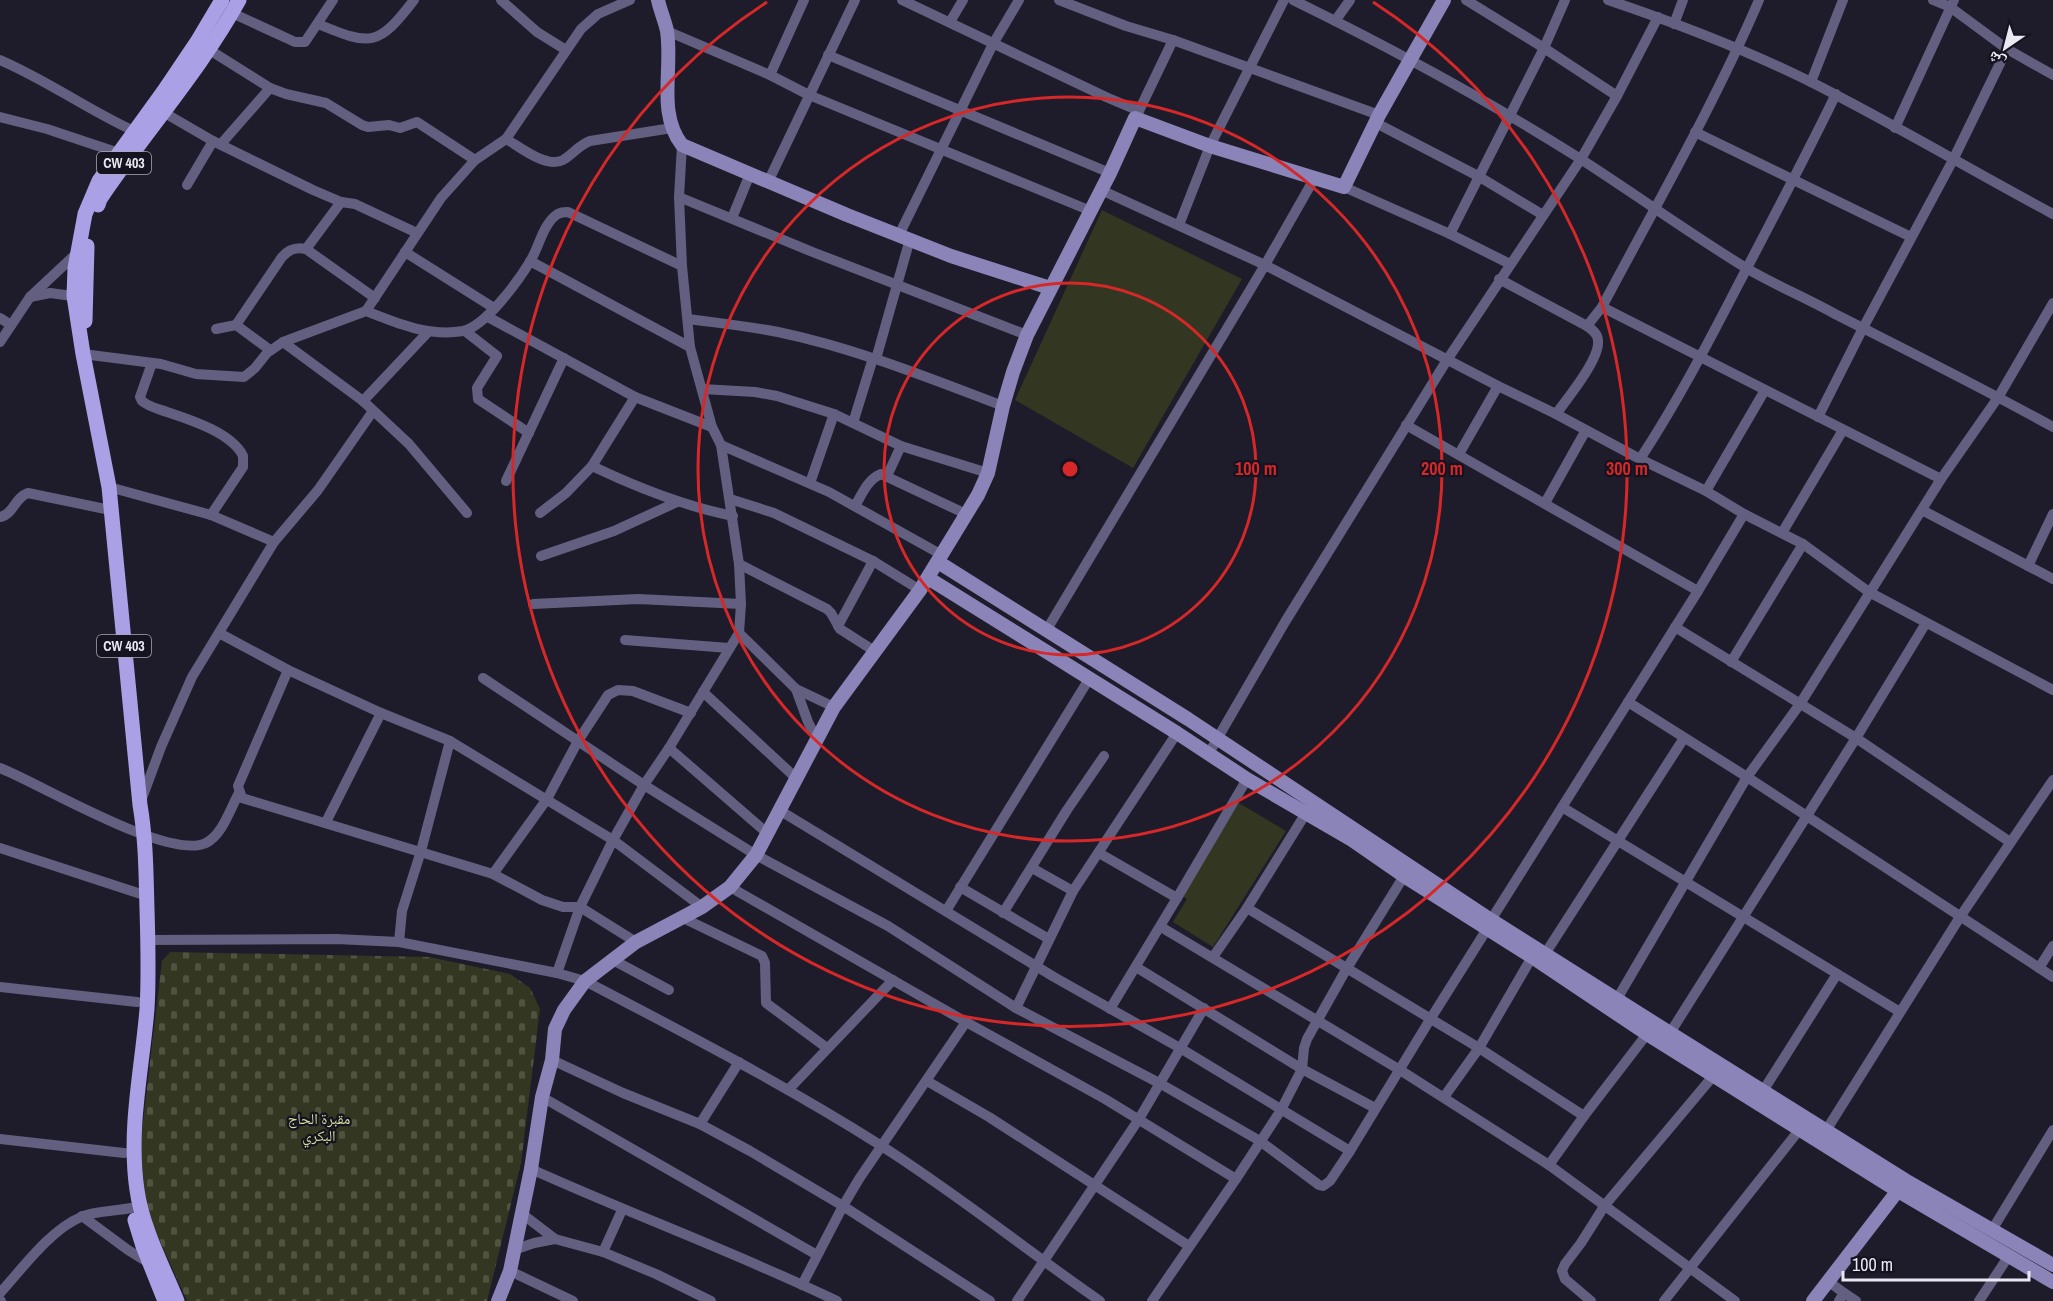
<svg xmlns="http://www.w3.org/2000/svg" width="2053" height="1301" font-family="'Archivo Narrow','Noto Naskh Arabic',sans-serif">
	<defs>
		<pattern id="cemetery-stones" width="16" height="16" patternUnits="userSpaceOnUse" patternTransform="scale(1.5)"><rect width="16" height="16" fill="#333620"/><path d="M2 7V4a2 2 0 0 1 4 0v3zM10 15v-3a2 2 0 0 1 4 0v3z" fill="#515341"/></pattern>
	</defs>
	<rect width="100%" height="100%" fill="#1e1c2a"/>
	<g fill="#333620">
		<path d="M1102 210 1242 279 1133 468 1015 400Z"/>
		<path d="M1239 803 1286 831 1213 947 1173 922 1187 899 1181 895Z"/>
	</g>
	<path fill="url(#cemetery-stones)" d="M170 952 429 957 510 974 530 988 540 1009 521 1163 487 1301H187L146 1210 139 1156 162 961Z"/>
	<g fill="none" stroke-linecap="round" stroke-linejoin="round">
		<g stroke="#635f80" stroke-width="10">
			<path d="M501 0 537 32 566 50"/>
			<path d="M902 0 1106 97 1139 111"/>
			<path d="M1059 0 1126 26 1173 40 1379 115"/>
			<path d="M1293 0C1391 48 1487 100 1579 158 1635 194 1689 233 1746 268 1775 285 1806 298 1835 314 1908 351 1981 387 2053 427"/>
			<path d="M1466 0 1544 48 1617 96"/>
			<path d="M1608 0C1685 26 1765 57 1836 95 1909 133 1980 175 2053 214"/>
			<path d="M1933 0 1950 7 2007 49 2053 75"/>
			<path d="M232 13 295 42H305L333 0"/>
			<path d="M1335 21 1350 0"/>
			<path d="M950 22 963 0"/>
			<path d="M318 24C371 46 378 47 414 0"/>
			<path d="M1674 24 1683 0"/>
			<path d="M667 31 770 75 809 95 1091 211"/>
			<path d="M208 49 270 88 286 94 326 103 362 125 368 127 389 125 400 128 417 122 475 160"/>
			<path d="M828 55 1110 173"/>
			<path d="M0 60C47 80 88 110 134 131"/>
			<path d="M770 75 804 0"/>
			<path d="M1811 82 1843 0"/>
			<path d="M163 112 213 141 313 190 341 202 355 204 417 233"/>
			<path d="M1137 115 1173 40"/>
			<path d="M0 117 47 129 119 153"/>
			<path d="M1376 123 1478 176 1543 215"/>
			<path d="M1895 128 1954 0"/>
			<path d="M1695 132 1911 237"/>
			<path d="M506 139C520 147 547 169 563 160 573 154 579 145 590 141L672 128"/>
			<path d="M221 144 270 88"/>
			<path d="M768 182 855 0"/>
			<path d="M187 185 213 141"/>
			<path d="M1344 187 1450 234 1510 264"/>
			<path d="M1101 190 1265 265 1498 386 1556 414 1640 459 1706 491 1744 514 1803 544 1869 592 2053 690"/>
			<path d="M679 197 815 253 1027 335"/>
			<path d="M732 218 750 174"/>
			<path d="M1179 225 1210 146 1284 0"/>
			<path d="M1450 234 1544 48 1565 0"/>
			<path d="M899 235 993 44 1019 0"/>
			<path d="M306 249 375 298"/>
			<path d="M405 252 494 308"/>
			<path d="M530 261 690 347"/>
			<path d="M1499 279 1587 326C1593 330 1598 334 1598 341 1600 359 1567 399 1556 414"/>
			<path d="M30 297 50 293 80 297"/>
			<path d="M1602 307 1941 479"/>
			<path d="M366 311 441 198 475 160 506 139 581 29 598 14 630 0"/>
			<path d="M488 317 635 397 712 427"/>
			<path d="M0 318 11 325"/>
			<path d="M688 319C718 323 748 326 778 332 855 348 929 378 1003 406"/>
			<path d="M1587 326 1602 307C1656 205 1714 105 1759 0"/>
			<path d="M216 329 236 325"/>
			<path d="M465 331 497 356 477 388 478 399 529 433"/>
			<path d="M0 342 30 297 78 252"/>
			<path d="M283 342 363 401 409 444 467 513"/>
			<path d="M270 350 236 325 282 257C289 249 296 247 306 249L341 202"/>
			<path d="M83 354 161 364 196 374 244 377 255 368 267 353 283 342 366 311C397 323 428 337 463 331 486 326 519 280 531 260 539 246 543 226 555 216 559 212 563 212 568 212L682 266"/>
			<path d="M876 359 910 239"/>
			<path d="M152 363 140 397 142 401C149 407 159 409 167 412 191 420 232 433 243 456V467L211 515"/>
			<path d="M702 389 755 392 777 396 834 414 901 446 988 473"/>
			<path d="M363 401 428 332"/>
			<path d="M1818 417 1863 328 1953 160 2007 49"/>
			<path d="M853 423 873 358"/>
			<path d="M1406 425 1698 591"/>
			<path d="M721 445 829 492 942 555"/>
			<path d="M1459 454 1498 386"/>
			<path d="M1640 459C1676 404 1706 347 1736 289 1770 224 1804 160 1836 94"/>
			<path d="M592 466C638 488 683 506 733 516"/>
			<path d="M887 476 901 446"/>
			<path d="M506 481 564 358"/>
			<path d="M810 483 834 414"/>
			<path d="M109 487 211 515 274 542"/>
			<path d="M1706 491 1765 390"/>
			<path d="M730 499 774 513 873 561 920 590"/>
			<path d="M1545 503 1586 430"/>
			<path d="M855 506C862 494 868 479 881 474L966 514"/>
			<path d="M1922 510 2053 579"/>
			<path d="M540 513 566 493 592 466 635 397"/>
			<path d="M0 517C14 514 14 498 28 493L110 510"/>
			<path d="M1782 533 1843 430"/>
			<path d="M541 556 614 531 677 502"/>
			<path d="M739 564 827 609 831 613 840 629 876 652"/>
			<path d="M2028 566 2053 514"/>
			<path d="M533 604 638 599 741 604"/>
			<path d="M838 626 873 561"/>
			<path d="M1675 627 1856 738 2010 842"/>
			<path d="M1046 631 1265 265 1314 179"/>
			<path d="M219 633 288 670 381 713 450 741 613 840 702 907"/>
			<path d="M739 633 796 689 834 707"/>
			<path d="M625 640 729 648"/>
			<path d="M1731 662 1803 544"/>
			<path d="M288 670 238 786 242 798 493 874 542 900 563 907H580L636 942"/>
			<path d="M483 678 644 785 756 855 888 926 1016 1008 1161 1084 1260 1141 1319 1185 1323 1186 1330 1181 1350 1151 1431 1018 1487 929 1491 920 1698 591 1744 514"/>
			<path d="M796 689 808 722 817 739"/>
			<path d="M703 692 796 778"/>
			<path d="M1628 702 1747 777 2053 977"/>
			<path d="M669 748 767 833"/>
			<path d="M1209 753 1285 622 1447 360 1581 159 1617 96 1658 17"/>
			<path d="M0 768C41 784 168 861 206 843 223 834 230 809 239 793"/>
			<path d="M141 801 161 747 192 677 274 542 318 490 373 411"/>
			<path d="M1562 807 1900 1012"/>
			<path d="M779 810 1054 977 1180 1048 1350 1151"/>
			<path d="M326 822 381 713"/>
			<path d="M0 848 147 896"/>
			<path d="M1099 853 1177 898 1110 1009"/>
			<path d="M1032 868 1073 891"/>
			<path d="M493 874 547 799 578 741 608 695 618 690 633 691 691 713"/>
			<path d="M730 887 966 1022 1105 1099 1236 1179"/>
			<path d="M960 887 1049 939"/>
			<path d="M1177 898 1247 779"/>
			<path d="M1247 908 1479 1048 1584 1116"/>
			<path d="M946 911 1089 679"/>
			<path d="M1003 913 1067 810 1104 756"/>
			<path d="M681 917 762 956 765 963 766 1003 827 1048"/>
			<path d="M1161 927 1400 1070 1549 1165 1584 1116 1647 1034"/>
			<path d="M148 940 336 939 399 942 557 973 585 981C685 1033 785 1085 880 1145 956 1193 1026 1250 1100 1301"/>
			<path d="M399 942 402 911 421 851 450 741"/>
			<path d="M1545 954 1684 738"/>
			<path d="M1213 957 1247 908 1306 813"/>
			<path d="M613 960 669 990"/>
			<path d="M1136 967 1302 1069 1375 1108"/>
			<path d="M2039 968 2053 946"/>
			<path d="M557 973 580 907 613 840 644 785 669 748 739 633 741 604 739 564 721 445 712 427 690 347 682 266 679 197 682 145"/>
			<path d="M0 987 137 1002"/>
			<path d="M1617 999 1747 777 1800 704 1941 479 1999 396 2053 303"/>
			<path d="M1016 1008 1073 891 1177 733"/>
			<path d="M1670 1033 1856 738 1926 623"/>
			<path d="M552 1060 623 1093 700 1124 750 1151 843 1206 990 1301"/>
			<path d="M927 1081 989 1117 1189 1246"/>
			<path d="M788 1090 893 980"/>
			<path d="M1763 1091 1837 974"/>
			<path d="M542 1097 817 1255"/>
			<path d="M1444 1097 1479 1048 1532 957"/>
			<path d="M700 1124 739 1062"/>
			<path d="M1822 1137 1960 917 2053 780"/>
			<path d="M0 1139 124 1153"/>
			<path d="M1549 1165 1735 1301"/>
			<path d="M531 1169C633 1215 737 1253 837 1301"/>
			<path d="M521 1213 555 1239 603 1252 656 1274 711 1301"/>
			<path d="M82 1216 128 1250 149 1263"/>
			<path d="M1992 1230 2053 1130"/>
			<path d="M514 1250 534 1243 555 1239"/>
			<path d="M603 1252 622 1210"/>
			<path d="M510 1271 573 1301"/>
			<path d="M1828 1281 1844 1293 1839 1301"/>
			<path d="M802 1285 843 1206 859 1179 966 1022"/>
			<path d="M0 1293C22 1269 50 1230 81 1217 94 1211 117 1211 131 1208"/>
			<path d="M1844 1293 1856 1301"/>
			<path d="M0 1301H1"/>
			<path d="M1017 1301 1139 1119 1204 1008"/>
			<path d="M1152 1301 1236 1179 1281 1110 1302 1069 1304 1048 1307 1039 1347 968 1404 876"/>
			<path d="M1591 1301 1565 1279 1562 1271 1565 1264 1581 1243 1605 1205 1714 1075"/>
			<path d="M1664 1301 1800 1129"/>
			<path d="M1979 1301 2008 1257"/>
		</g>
		<g stroke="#8b84b9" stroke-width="14">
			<path d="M658 0C660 10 665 21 667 31 673 69 657 113 682 145L847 215 951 256 1050 288"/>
			<path d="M938 562 1188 719 1491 920 1670 1033 1905 1180 2053 1265"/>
			<path d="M928 578 1177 733 1247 779 1352 840 1404 876 1532 957 1647 1034 1898 1191 2053 1282"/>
			<path d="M498 1301 510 1271 531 1169 542 1097 552 1060 555 1029 564 1010 585 981 636 942 702 907 730 887 756 855 834 707 920 590 978 495 988 473 1003 406 1013 372 1027 335 1110 173 1135 118 1210 146 1344 187 1379 115 1444 0"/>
			<path d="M1813 1301 1903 1184"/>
		</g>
		<g stroke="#aaa0e5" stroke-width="15">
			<path d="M98 205 100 199C145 132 200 71 239 0"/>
			<path d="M85 321 87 246"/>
			<path d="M135 1220 143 1246 165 1301"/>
			<path d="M177 1301C163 1267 142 1227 137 1190 128 1129 142 1070 147 1009 149 976 148 942 147 909 146 874 146 840 140 805L109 487 83 354 74 296 75 268 85 214 99 181 164 91 197 42 222 0"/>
		</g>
	</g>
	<g fill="none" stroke="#d62828" stroke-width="3">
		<circle cx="1070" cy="469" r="186"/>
		<circle cx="1070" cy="469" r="372"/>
		<path d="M1373 2A557 557 0 1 1 767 2"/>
	</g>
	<g text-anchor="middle" stroke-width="4.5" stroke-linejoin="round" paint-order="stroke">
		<g fill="#151320" stroke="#aaa9b4" stroke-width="1.5">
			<rect x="97" y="152" width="54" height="22" rx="4.5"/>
			<rect x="97" y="635" width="54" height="22" rx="4.5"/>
		</g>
		<g font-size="14" font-weight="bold" fill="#eae9f3">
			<text x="124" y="168">CW 403</text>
			<text x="124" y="651">CW 403</text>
		</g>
		<g font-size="15" fill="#d4dd9c" stroke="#151320">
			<text x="319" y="1124">مقبرة الحاج<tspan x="319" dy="17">البكري</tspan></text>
		</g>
	</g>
	<circle cx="1070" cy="469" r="9" fill="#d62828" stroke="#151320" stroke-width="3"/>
	<g font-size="18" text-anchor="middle" font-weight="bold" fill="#d62828" stroke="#151320" stroke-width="4.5" stroke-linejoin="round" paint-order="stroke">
		<text x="1256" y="475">100 m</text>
		<text x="1442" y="475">200 m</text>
		<text x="1627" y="475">300 m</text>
	</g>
	<g transform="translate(2005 48) rotate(215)" stroke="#151320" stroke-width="4.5" paint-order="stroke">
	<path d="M0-4.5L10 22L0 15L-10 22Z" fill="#eae9f3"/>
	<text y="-9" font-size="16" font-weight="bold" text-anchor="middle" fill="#eae9f3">ش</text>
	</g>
	<path d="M1843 1271v9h186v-9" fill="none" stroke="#eae9f3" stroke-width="3"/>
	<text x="1852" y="1271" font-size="18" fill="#eae9f3" stroke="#151320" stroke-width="4.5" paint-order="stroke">100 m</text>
</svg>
